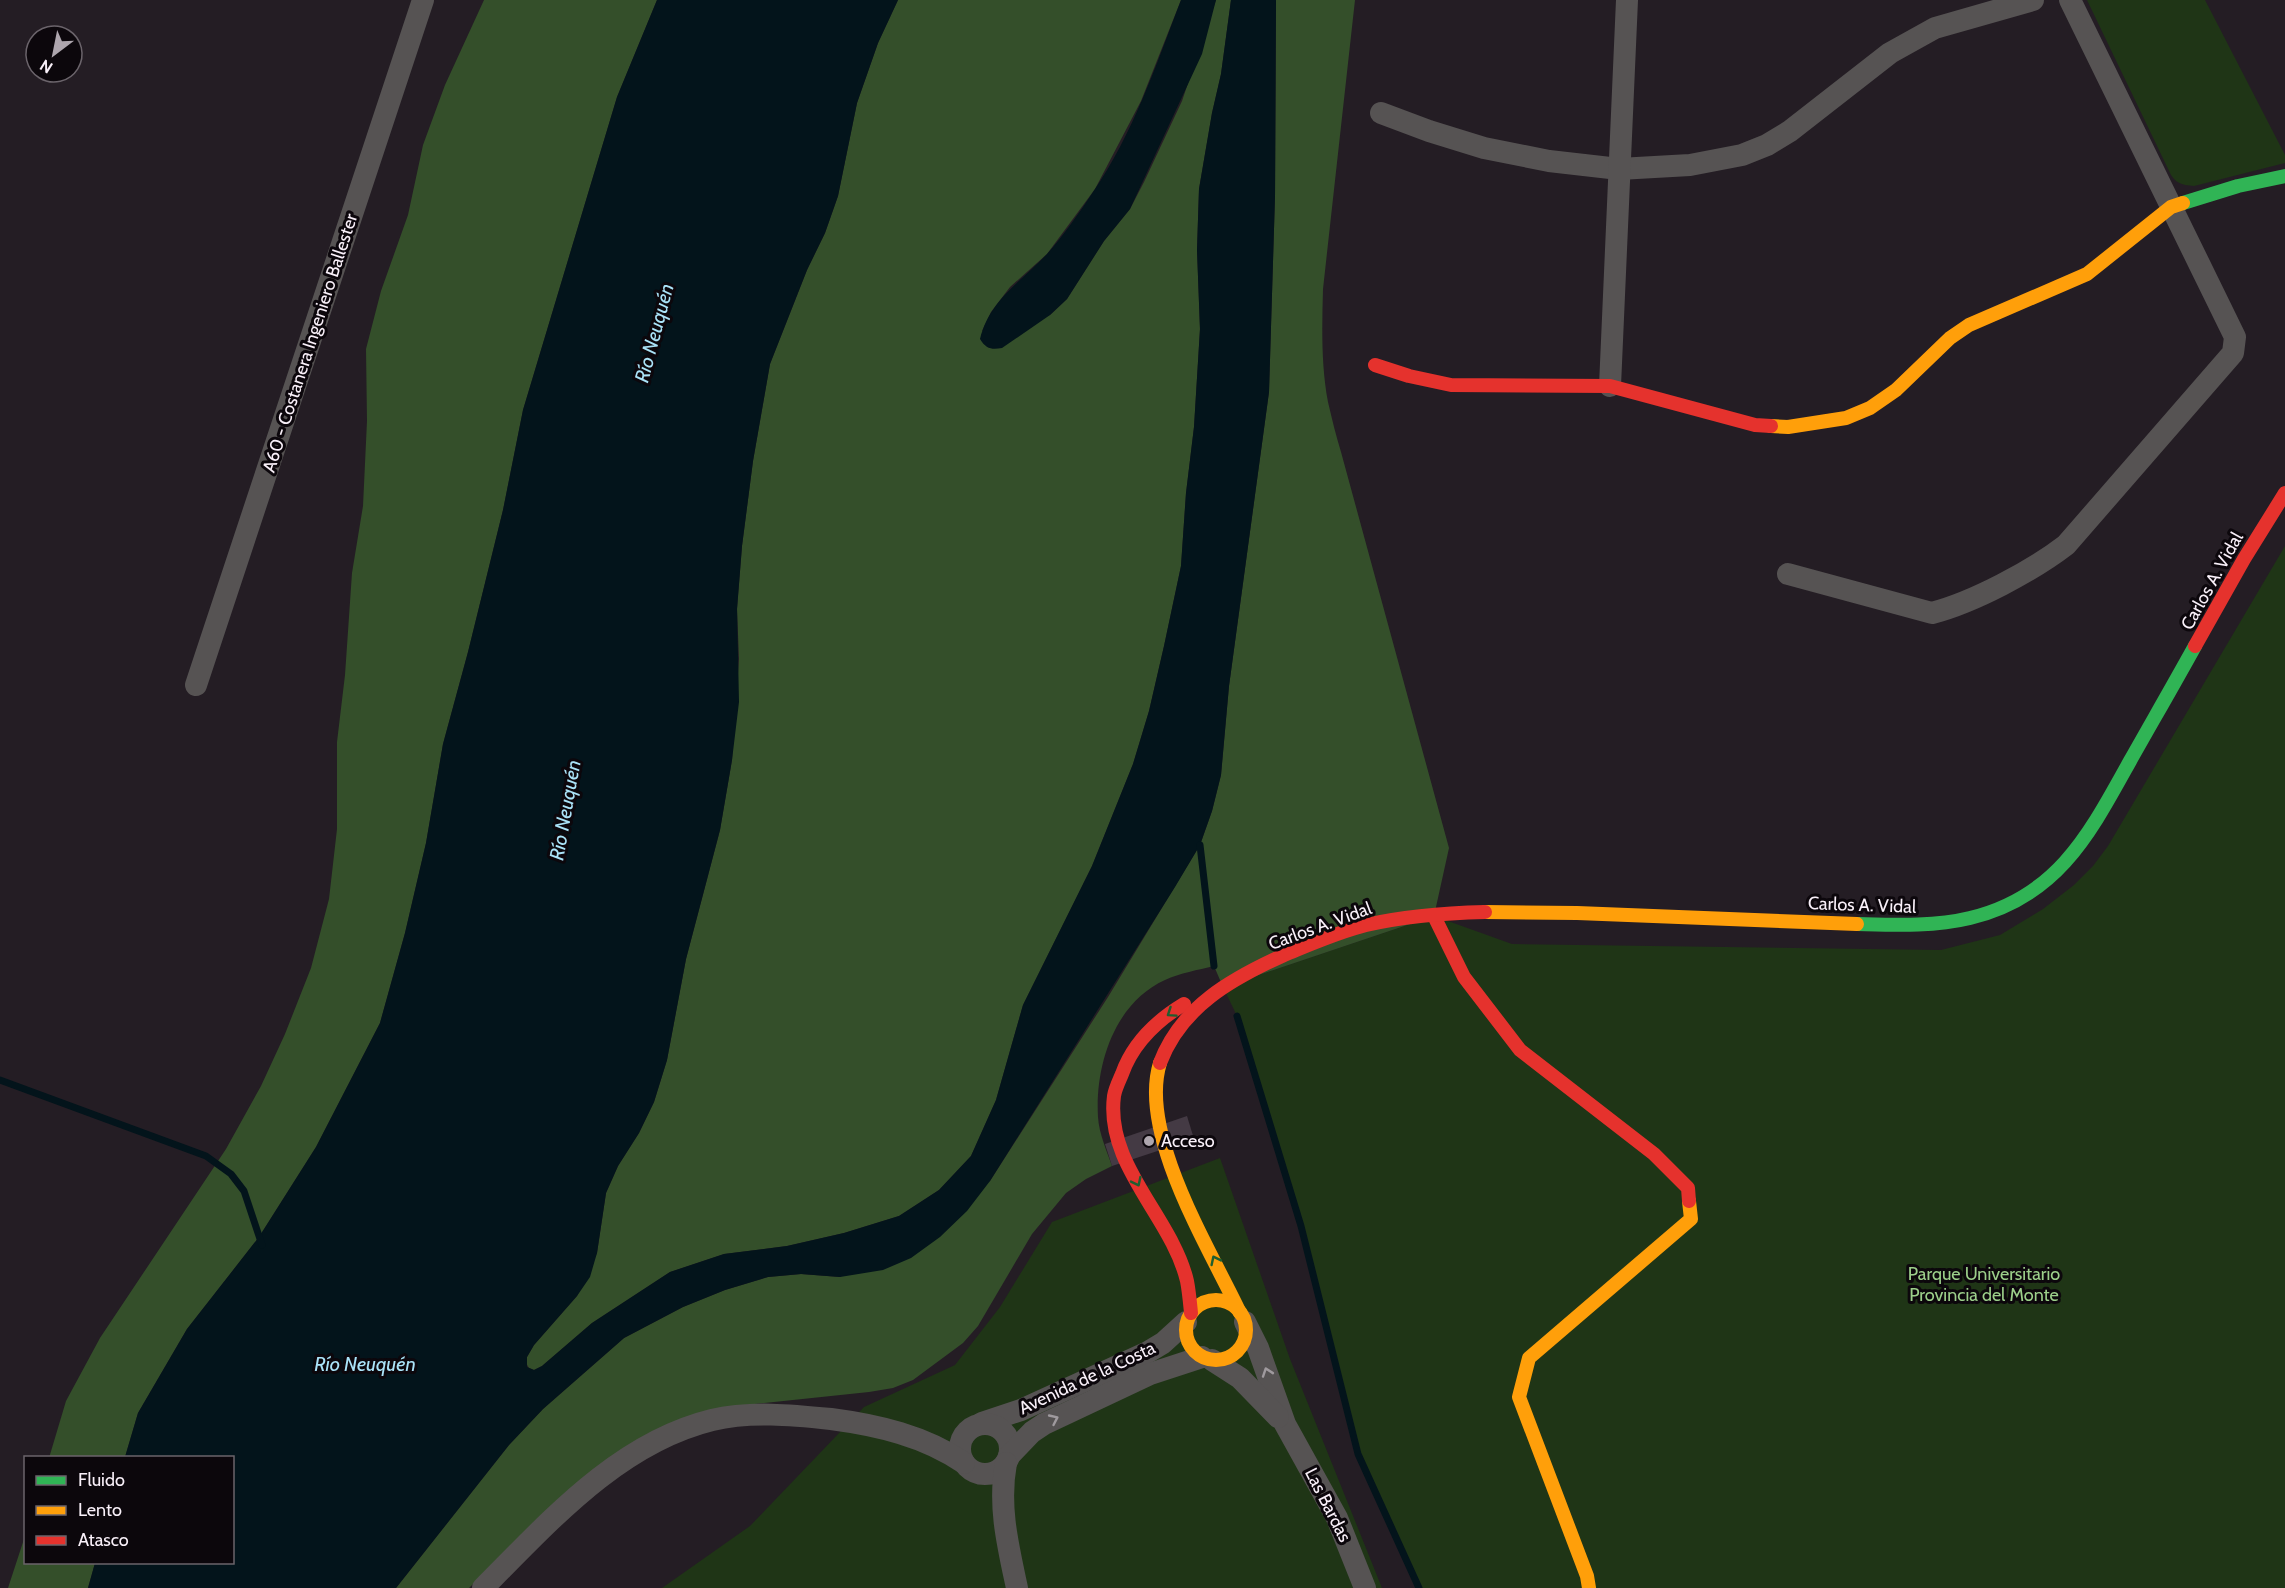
<svg xmlns="http://www.w3.org/2000/svg" width="2285" height="1588" font-family="Cabin,sans-serif">
	<rect width="100%" height="100%" fill="#241d24"/>
	<g fill="#1f3516">
		<path d="M2087 0H2205L2285 155V163L2194 186C2183 185 2177 184 2171 175Z"/>
		<path d="M2285 546V1588H1419L1358 1454 1301 1226 1237 1016 1223 987 1434 916 1512 944 1941 950 2000 935 2043 909 2074 885 2093 866 2108 846Z"/>
		<path d="M1220 1158 1290 1359 1382 1588H662L750 1526 864 1407 955 1365 1000 1307 1052 1222Z"/>
	</g>
	<g fill="#344f2a">
		<path d="M484 0H657L617 97 523 410 503 510 468 652 443 744 426 843 405 933 380 1023 316 1147 259 1237 187 1329 138 1413 125 1457 49 1458 66 1401 100 1338 226 1149 261 1086 285 1034 311 968 329 899 337 829V742L345 675 352 573 363 506 367 421 366 349 381 291 408 215 423 145 445 85Z"/>
		<path d="M898 0H1181L1141 101 1095 189 1047 254 1010 287 991 312 982 331 1050 315 1067 299 1104 241 1130 209 1144 182 1182 101 1216 0H1231L1221 74 1212 113 1199 189 1197 250 1200 329 1194 427 1186 493 1181 566 1164 646 1149 711 1133 764 1092 866 1023 1005 996 1100 971 1156 939 1190 899 1216 844 1233 787 1246 724 1254 670 1272 592 1323 542 1366 534 1370 529 1368 526 1363 527 1357 534 1345 577 1296 597 1253 606 1193 618 1166 639 1133 654 1102 667 1060 686 959 720 830 732 760 739 659 737 609 742 546 753 461 770 364 807 270 825 233 838 196 857 103 878 43Z"/>
		<path d="M1276 0H1355L1323 289C1322 326 1321 365 1328 402 1332 419 1336 436 1341 452L1449 848 1434 916 1223 987 1214 966C1198 970 1180 973 1165 980 1114 1003 1095 1066 1098 1117 1099 1134 1107 1151 1112 1166L1086 1179 1066 1193 1032 1234 978 1326 963 1343 913 1380 893 1388 869 1392 727 1407 554 1504 469 1588H396L509 1445 543 1409 624 1338 683 1307 725 1290 768 1277 801 1274 840 1277 990 1181 1108 997 1200 845 1212 811 1221 775 1229 686 1269 392 1275 196Z"/>
		<path d="M25 1536 26 1562 95 1563 88 1588H8Z"/>
	</g>
	<g fill="#03141b">
		<path d="M657 0H898L878 43 857 103 838 196 825 233 807 270 770 364 753 461 742 546 737 609 739 702 732 760 720 830 686 959 667 1060 654 1102 639 1133 618 1166 606 1193 597 1253 590 1277 577 1296 534 1345 527 1357V1367L534 1370 542 1366 592 1323 670 1272 724 1254 787 1246 844 1233 899 1216 939 1190 971 1156 996 1100 1023 1005 1092 866 1133 764 1149 711 1164 646 1181 566 1186 493 1194 427 1200 329 1197 250 1199 189 1212 113 1221 74 1231 0H1276L1275 196 1269 392 1229 686 1221 775 1212 811 1200 845 1175 887 990 1181 967 1211 940 1237 911 1258 883 1270 840 1277 801 1274 768 1277 725 1290 683 1307 624 1338 543 1409 509 1445 396 1588H88L95 1563 232 1562V1458L125 1457 138 1413 187 1329 259 1237 316 1147 380 1023 405 933 426 843 443 744 468 652 503 510 523 410 617 97Z"/>
		<path d="M1181 0H1216L1202 54 1130 209 1104 241 1067 299 1050 315 1002 348C992 350 986 349 980 339 990 299 1021 282 1047 254 1064 235 1079 213 1093 192 1133 134 1156 65 1181 0Z"/>
	</g>
	<g fill="none" stroke-linecap="round" stroke-linejoin="round">
		<g stroke="#03141b" stroke-width="7">
			<path d="M1200 845 1214 966"/>
			<path d="M1237 1016 1301 1226 1358 1454 1419 1588"/>
			<path d="M0 1080 206 1156 231 1174 244 1191 262 1245"/>
		</g>
	</g>
	<path fill="#443a44" d="M1187 1116 1194 1139 1112 1166 1105 1144Z"/>
	<g fill="none" stroke-linecap="round" stroke-linejoin="round">
		<g stroke="#565353" stroke-width="22">
			<path d="M1381 113 1429 131 1484 148 1549 161 1619 169 1690 165 1742 155 1767 145 1790 131 1890 53 1935 28 2033 0"/>
			<path d="M1610 386 1627 0"/>
			<path d="M1788 574 1932 613C1974 602 2032 571 2066 545L2233 353 2235 337 2070 0"/>
			<path d="M196 685 423 0"/>
			<path d="M1245 1322 1258 1348 1285 1424 1337 1518 1365 1588"/>
			<path d="M1212 1360 1240 1378 1278 1417"/>
			<path d="M982 1423 1021 1410 1148 1352 1163 1343 1186 1322"/>
			<circle cx="985" cy="1449" r="25"/>
			<path d="M1009 1456 1032 1432 1044 1424 1150 1374 1202 1357"/>
			<path d="M1006 1463C998 1506 1008 1546 1017 1588"/>
			<path d="M483 1588C549 1522 618 1443 712 1420 750 1411 792 1415 831 1419 877 1425 925 1436 964 1463"/>
		</g>
		<g stroke="#30b455" stroke-width="14">
			<path d="M2183 203 2238 186 2285 176"/>
			<path d="M1857 924C1894 925 1933 927 1970 918 2058 897 2090 833 2130 761 2152 722 2174 684 2195 646"/>
		</g>
		<g stroke="#ff9f0a" stroke-width="14">
			<path d="M1771 426 1788 427 1846 418 1870 408 1896 390 1950 338 1969 325 2087 274 2171 207 2183 203"/>
			<path d="M1485 912 1577 913 1857 924"/>
			<path d="M1160 1063C1138 1134 1210 1249 1240 1313"/>
			<circle cx="1216" cy="1330" r="30"/>
			<path d="M1589 1588 1587 1576 1519 1397 1529 1358 1691 1219 1689 1201"/>
		</g>
		<g stroke="#e5322d" stroke-width="14">
			<path d="M1375 365 1409 376 1451 385 1610 386 1755 425 1771 426"/>
			<path d="M2195 646 2244 559 2285 493"/>
			<path d="M1434 916 1464 977 1520 1050 1654 1154 1688 1188 1689 1201"/>
			<path d="M1184 1004C1156 1021 1133 1043 1122 1074 1119 1081 1115 1089 1114 1096 1105 1166 1172 1217 1187 1281 1189 1291 1190 1303 1191 1313"/>
			<path d="M1160 1063C1181 1007 1231 979 1284 955 1311 944 1338 932 1366 925 1405 916 1445 913 1485 912"/>
		</g>
	</g>
	<defs><path id="oneway-chevron" d="M-2-3.5L2.5 0L-2 3.5" fill="none" stroke-width="1.6" stroke-linecap="round" stroke-linejoin="round" transform="scale(1.5)"/></defs>
	<g stroke="#1e5e30">
		<use href="#oneway-chevron" transform="translate(1171 1013) rotate(146)"/>
		<use href="#oneway-chevron" transform="translate(1137 1182) rotate(64)"/>
		<use href="#oneway-chevron" transform="translate(1215 1260) rotate(-116)"/>
	</g>
	<g stroke="#9f9a9e">
		<use href="#oneway-chevron" transform="translate(1267 1372) rotate(-109)"/>
		<use href="#oneway-chevron" transform="translate(1054 1419) rotate(-25)"/>
	</g>
	<circle fill="#aea6ae" stroke="#0c070c" stroke-width="2" cx="1149" cy="1141" r="6"/>
	<g text-anchor="middle" stroke-width="6" stroke-linejoin="round" paint-order="stroke">
		<g font-size="18" fill="#f9f0f9" stroke="#0c070c">
			<text transform="translate(310 343) rotate(-72)" y="6">A60 - Costanera Ingeniero Ballester</text>
			<text transform="translate(2212 581) rotate(-61)" y="6">Carlos A. Vidal</text>
			<text transform="translate(1862 905) rotate(2)" y="6">Carlos A. Vidal</text>
			<text transform="translate(1320 926) rotate(-20)" y="6">Carlos A. Vidal</text>
			<text transform="translate(1087 1378) rotate(-25)" y="6">Avenida de la Costa</text>
			<text transform="translate(1328 1505) rotate(63)" y="6">Las Bardas</text>
		</g>
		<g font-size="18" fill="#f9f0f9" stroke="#0c070c" text-anchor="start">
			<text x="1161" y="1147">Acceso</text>
		</g>
		<g font-size="18" fill="#9ccf8a" stroke="#0c070c">
			<text x="1984" y="1280">Parque Universitario<tspan x="1984" dy="21">Provincia del Monte</tspan></text>
		</g>
		<g font-size="20" font-style="italic" fill="#aae3f8" stroke="#0c070c">
			<text transform="translate(654 333) rotate(-75)" y="7">Río Neuquén</text>
			<text transform="translate(565 810) rotate(-80)" y="7">Río Neuquén</text>
			<text x="365" y="1371">Río Neuquén</text>
		</g>
	</g>
	<rect x="24" y="1456" width="210" height="108" fill="#0c070c" stroke="#6b646b" stroke-width="1.5"/>
	<rect x="36" y="1476" width="30" height="9" fill="#30b455" stroke="#6b646b" stroke-width="1.5"/>
	<text x="78" y="1486" font-size="18" fill="#f9f0f9">Fluido</text>
	<rect x="36" y="1506" width="30" height="9" fill="#ff9f0a" stroke="#6b646b" stroke-width="1.5"/>
	<text x="78" y="1516" font-size="18" fill="#f9f0f9">Lento</text>
	<rect x="36" y="1536" width="30" height="9" fill="#e5322d" stroke="#6b646b" stroke-width="1.5"/>
	<text x="78" y="1546" font-size="18" fill="#f9f0f9">Atasco</text>
	<g transform="translate(54 54) rotate(212)"><circle r="28" fill="#0c070c" stroke="#6b646b" stroke-width="1.5"/>
	<path d="M0-4.5L10 22L0 15L-10 22Z" fill="#aea6ae"/>
	<text y="-9" font-size="16" font-weight="bold" text-anchor="middle" fill="#f9f0f9">N</text>
	</g>
</svg>
